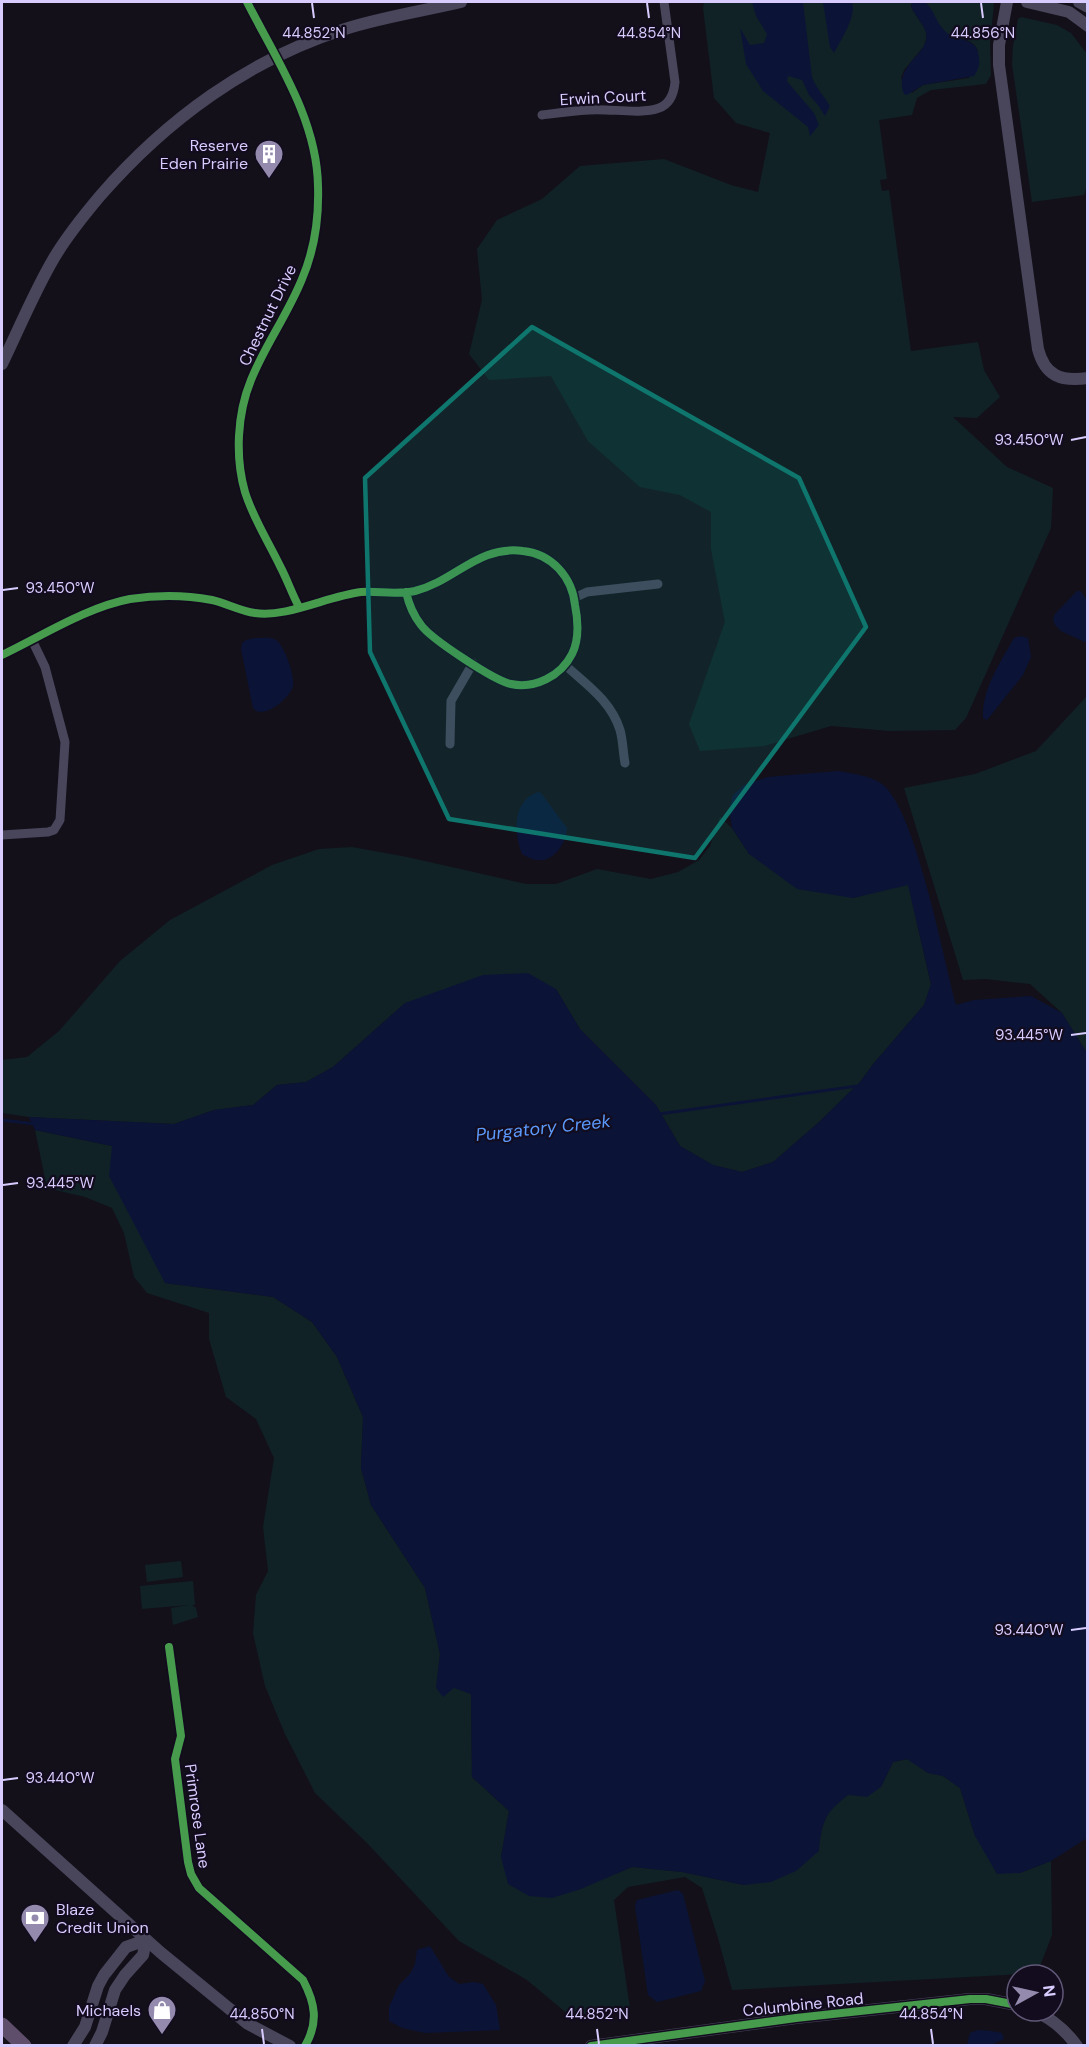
<svg xmlns="http://www.w3.org/2000/svg" width="1089" height="2047" font-family="'DM Sans',sans-serif">
	<rect width="100%" height="100%" fill="#13101a"/>
	<g fill="#102226">
		<path d="M704 2H913L911 5 912 9 926 31V39L924 46 904 70 901 78 912 93 923 85 969 78 978 51C973 37 957 40 946 33 936 25 934 10 925 2H993L994 4 990 42 991 75 986 84 931 90 917 98 912 115 879 120 887 179 880 180 882 191 889 190 911 351 978 342 984 370 1000 397 977 418 953 417 1007 467 1053 488 1051 528 966 718 955 730 890 731 831 726 764 746 700 751 689 724 725 622 711 549V512L680 495 640 487 588 441 551 376 489 380 469 354 482 300 477 249 497 220 542 199 580 166 664 159 731 185 758 192 770 133 736 123 714 98 703 8Z"/>
		<path d="M1021 17 1057 25 1071 33 1087 54 1088 182 1084 195 1032 202 1012 64 1013 46 1018 19Z"/>
		<path d="M1087 696V1053L1062 1013 1030 984 986 979 963 980 904 788 975 774 1036 751Z"/>
		<path d="M720 817 732 828 749 854 853 898 908 884 931 985 924 1005 874 1063 860 1082 818 1123 773 1162 742 1172 713 1165 680 1146 656 1105 580 1029 556 989 405 1003 333 1067 306 1082 277 1085 253 1105 214 1110 174 1124 29 1117 2 1113V1060L27 1057 59 1031 120 961 170 920 272 865 319 849 352 847 407 857 526 884H556L597 869 651 879 678 872 699 860 710 846Z"/>
		<path d="M35 1130 112 1146 165 1283 273 1297 312 1322 337 1357 363 1417 361 1468 371 1505 425 1588 440 1654 436 1688 454 1687 471 1694 472 1777 509 1811 501 1857 608 1877 632 1867 682 1872 744 1885 818 1851C821 1829 825 1806 848 1795 858 1790 871 1789 881 1787L893 1762 908 1759 928 1773 943 1776 960 1788 975 1836 1020 1873 1051 1861 1052 1935 1038 1971 1021 1974 732 1990 718 1938 702 1888 685 1877 628 1887 614 1900 630 2008 570 2016 527 1980 459 1941 367 1843 315 1793 285 1734 265 1686 253 1633 256 1595 268 1571 263 1527 274 1458 256 1419 226 1397 209 1339V1313L147 1293 134 1277 124 1233 112 1208 85 1197 47 1188Z"/>
		<path d="M181 1561 183 1577 147 1582 145 1565Z"/>
		<path d="M193 1581 195 1605H192L196 1608 198 1617 173 1625 171 1608 189 1605 142 1609 140 1586Z"/>
	</g>
	<g fill="#0b1437">
		<path d="M752 2H803L812 77C816 88 824 96 830 106L825 116 818 105 809 95 802 80 788 76 787 81 814 113 819 125 810 136 808 127 763 91 746 64 740 28 750 45 764 43 767 34 756 16Z"/>
		<path d="M823 2H852C857 16 841 40 834 53L830 47Z"/>
		<path d="M913 2H925C934 10 936 22 944 30 955 43 978 35 979 58 980 64 978 71 974 76L923 85 907 95 904 94C893 62 934 54 925 30 922 23 916 16 912 9L911 5Z"/>
		<path d="M1077 591H1081L1087 601V643L1061 631 1055 625 1053 619 1055 614Z"/>
		<path d="M1021 636 1028 638 1031 657 1023 675 987 720 983 718C982 689 1000 663 1014 638Z"/>
		<path d="M255 638C261 638 269 637 274 639 284 642 295 677 293 686 290 698 263 721 253 708L241 649 242 643 246 640Z"/>
		<path d="M838 771C853 774 869 775 882 784 915 808 944 961 956 1005L974 1000 1031 996 1062 1013 1087 1053V1838L1051 1861 1020 1873 997 1874 975 1836 960 1788 943 1776 928 1773 907 1759 893 1762 881 1787 867 1797 848 1795C824 1814 822 1821 819 1851L796 1871 771 1882 744 1885 682 1872 632 1867 581 1889 552 1898 529 1896 508 1884 501 1857 509 1811 472 1777 471 1694 454 1688 443 1697 436 1688 440 1654 425 1588 371 1505 361 1468 363 1417 337 1357 312 1322 273 1297 165 1283 109 1176 112 1146 35 1130 29 1117 174 1124 214 1110 253 1105 277 1085 306 1082 333 1067 405 1003 483 975 528 973 556 989 580 1029 656 1105 680 1146 713 1165 742 1172 773 1162 818 1123 860 1082 874 1063 924 1005 931 984 908 885 853 898 797 889 749 854 732 828 729 810 733 795 744 785 768 777Z"/>
		<path d="M538 792 541 793 567 828C566 843 554 863 536 860 531 859 526 856 522 854 514 832 512 801 538 792Z"/>
		<path d="M678 1890 683 1894 705 1981 701 1991 657 2002 648 1995 635 1906 637 1900Z"/>
		<path d="M430 1946 449 1977 459 1984 474 1982 483 1984 496 2005 500 2030 425 2033 402 2028 389 2021V2007L399 1985 410 1974 415 1964 417 1950Z"/>
		<path d="M978 2030 991 2031 1002 2033 1004 2039 991 2045H967L970 2033Z"/>
	</g>
	<g fill="none" stroke-linecap="round" stroke-linejoin="round">
		<g stroke="#0b1437" stroke-width="3">
			<path d="M659 1114 857 1086"/>
			<path d="M2 1120 35 1124"/>
		</g>
		<g stroke="#49455b" stroke-width="9">
			<path d="M247 2C276 59 317 119 318 186 319 217 314 251 302 279 288 314 265 345 251 380 237 414 235 457 245 492 253 518 268 541 280 566 287 579 292 594 299 607"/>
			<path d="M542 115C558 113 573 111 589 110 609 108 640 115 659 108 670 104 674 93 675 82L664 2"/>
			<path d="M574 598 587 592 658 584"/>
			<path d="M2 655C42 636 87 607 130 599 157 595 185 595 212 600 226 603 240 611 255 613 286 618 328 596 361 592 379 591 397 595 415 591 455 581 478 545 523 551 552 554 572 577 575 605 578 620 579 640 572 654 561 676 535 689 511 684 495 681 431 639 421 625 413 615 409 605 406 592"/>
			<path d="M565 665C587 685 611 701 620 730 623 740 623 753 625 763"/>
			<path d="M450 744 451 701 473 663"/>
			<path d="M2 835 48 832 54 830 60 820 65 742 45 667 32 640"/>
			<path d="M169 1647 181 1736 175 1759 188 1862 191 1874 199 1888 303 1980C315 2003 319 2022 305 2046"/>
		</g>
		<g stroke="#49455b" stroke-width="12">
			<path d="M1007 2 999 45V65L1038 349C1045 376 1061 382 1088 378"/>
			<path d="M1027 2 1069 12 1088 26"/>
			<path d="M1079 2 1088 7"/>
			<path d="M2 364C19 329 34 292 54 258 67 236 84 215 100 196 166 120 249 59 345 29 383 17 423 11 461 2"/>
			<path d="M2 1810 160 1952 248 2024 290 2046"/>
			<path d="M1034 2011C1051 2018 1066 2031 1077 2046"/>
			<path d="M73 2046 85 2027 98 1986 104 1975 126 1947 146 1940"/>
			<path d="M95 2046 102 2032 115 1990 125 1975 143 1955 146 1940"/>
			<path d="M591 2046 796 2018 970 1999H986L1017 2005"/>
		</g>
		<path stroke="#5e4e6c" stroke-width="15" d="M2 2025 24 2046"/>
		<g stroke="#120c1e" stroke-width="11">
			<g id="cycleway">
				<path d="M247 2C276 59 317 119 318 186 319 217 314 251 302 279 288 314 265 345 251 380 237 414 235 457 245 492 253 518 268 541 280 566 287 579 292 594 299 607"/>
				<path d="M2 655C42 636 87 607 130 599 157 595 185 595 212 600 226 603 240 611 255 613 286 618 328 596 361 592 379 591 397 595 415 591 455 581 478 545 523 551 552 554 572 577 575 605 578 620 579 640 572 654 561 676 535 689 511 684 495 681 431 639 421 625 413 615 409 605 406 592"/>
				<path d="M169 1647 181 1736 175 1759 188 1862 191 1874 199 1888 303 1980C315 2003 319 2022 305 2046"/>
				<path d="M591 2046 796 2018 970 1999H986L1017 2005"/>
			</g>
		</g>
		<use href="#cycleway" stroke="#469c4c" stroke-width="8"/>
	</g>
	<path fill="#0f766e" fill-opacity="0.2" stroke="#0f766e" stroke-width="4.5" stroke-linejoin="round" d="M532 327 799 478 866 627 695 858 449 819 370 652 365 478Z"/>
	<path fill="none" stroke="#d8cbfe" stroke-width="2" d="M312 3 314 18M647 3 649 18M981 3 983 18M1071 440 1086 437M3 590 18 588M1071 1035 1086 1033M3 1185 18 1183M1071 1630 1086 1628M3 1780 18 1778M262 2029 264 2044M597 2029 599 2044M931 2029 933 2044"/>
	<defs>
		<g id="building-pin" transform="scale(1.5)"><path d="M0 17L-7.5 6A9.5 9.5 0 1 1 7.5 6Z" fill="#938aae" stroke="#120c1e"/><path d="M-4-6H4V6H1V3H-1V6H-4ZM-2.5-4.3h1.7v1.8h-1.7ZM.8-4.3h1.7v1.8H.8ZM-2.5-1h1.7V.8h-1.7ZM.8-1h1.7V.8H.8Z" fill="#fff"/></g>
		<g id="bank-pin" transform="scale(1.5)"><path d="M0 17L-7.5 6A9.5 9.5 0 1 1 7.5 6Z" fill="#938aae" stroke="#120c1e"/><path d="M-6-4H6V4H-6ZM0-2.3a2.3 2.3 0 1 0 0 4.6a2.3 2.3 0 1 0 0-4.6Z" fill="#fff"/></g>
		<g id="shop-pin" transform="scale(1.5)"><path d="M0 17L-7.5 6A9.5 9.5 0 1 1 7.5 6Z" fill="#938aae" stroke="#120c1e"/><path d="M-5-2.5h2.3a2.7 3.5 0 0 1 5.4 0H5L5.5 6h-11ZM-1.5-2.5h3a1.5 2.3 0 0 0-3 0Z" fill="#fff"/></g>
	</defs>
	<g fill-rule="evenodd">
		<use href="#building-pin" x="269" y="154"/>
		<use href="#bank-pin" x="35" y="1918"/>
		<use href="#shop-pin" x="162" y="2010"/>
	</g>
	<g text-anchor="middle" stroke-width="4.5" stroke-linejoin="round" paint-order="stroke">
		<g font-size="16" fill="#d8cbfe" stroke="#120c1e">
			<text transform="translate(603 97) rotate(-3)" y="6">Erwin Court</text>
			<text transform="translate(267 315) rotate(-64)" y="6">Chestnut Drive</text>
			<text transform="translate(198 1816) rotate(82)" y="6">Primrose Lane</text>
			<text transform="translate(803 2004) rotate(-6)" y="6">Columbine Road</text>
		</g>
		<g font-size="16" fill="#d8cbfe" stroke="#120c1e" text-anchor="end">
			<text x="248" y="151">Reserve<tspan x="248" dy="18">Eden Prairie</tspan></text>
			<text x="56" y="1915" text-anchor="start">Blaze<tspan x="56" dy="18">Credit Union</tspan></text>
			<text x="141" y="2016">Michaels</text>
		</g>
		<g font-size="18" font-style="italic" fill="#5b99fb" stroke="#120c1e">
			<text transform="translate(543 1128) rotate(-6)" y="6">Purgatory Creek</text>
		</g>
	</g>
	<g font-size="15" text-anchor="middle" fill="#d8cbfe" stroke="#120c1e" stroke-width="4.5" stroke-linejoin="round" paint-order="stroke">
		<text x="314" y="38">44.852°N</text>
		<text x="649" y="38">44.854°N</text>
		<text x="983" y="38">44.856°N</text>
		<text x="1029" y="445">93.450°W</text>
		<text x="60" y="593">93.450°W</text>
		<text x="1029" y="1040">93.445°W</text>
		<text x="60" y="1188">93.445°W</text>
		<text x="1029" y="1635">93.440°W</text>
		<text x="60" y="1783">93.440°W</text>
		<text x="262" y="2019">44.850°N</text>
		<text x="597" y="2019">44.852°N</text>
		<text x="931" y="2019">44.854°N</text>
	</g>
	<rect width="1089" height="2047" fill="none" stroke="#d8cbfe" stroke-width="6"/>
	<g transform="translate(1035 1993) rotate(82)"><circle r="28" fill="#120c1e" stroke="#615878" stroke-width="1.5"/>
	<path d="M0-4.5L10 22L0 15L-10 22Z" fill="#938aae"/>
	<text y="-9" font-size="16" font-weight="bold" text-anchor="middle" fill="#d8cbfe">N</text>
	</g>
</svg>
